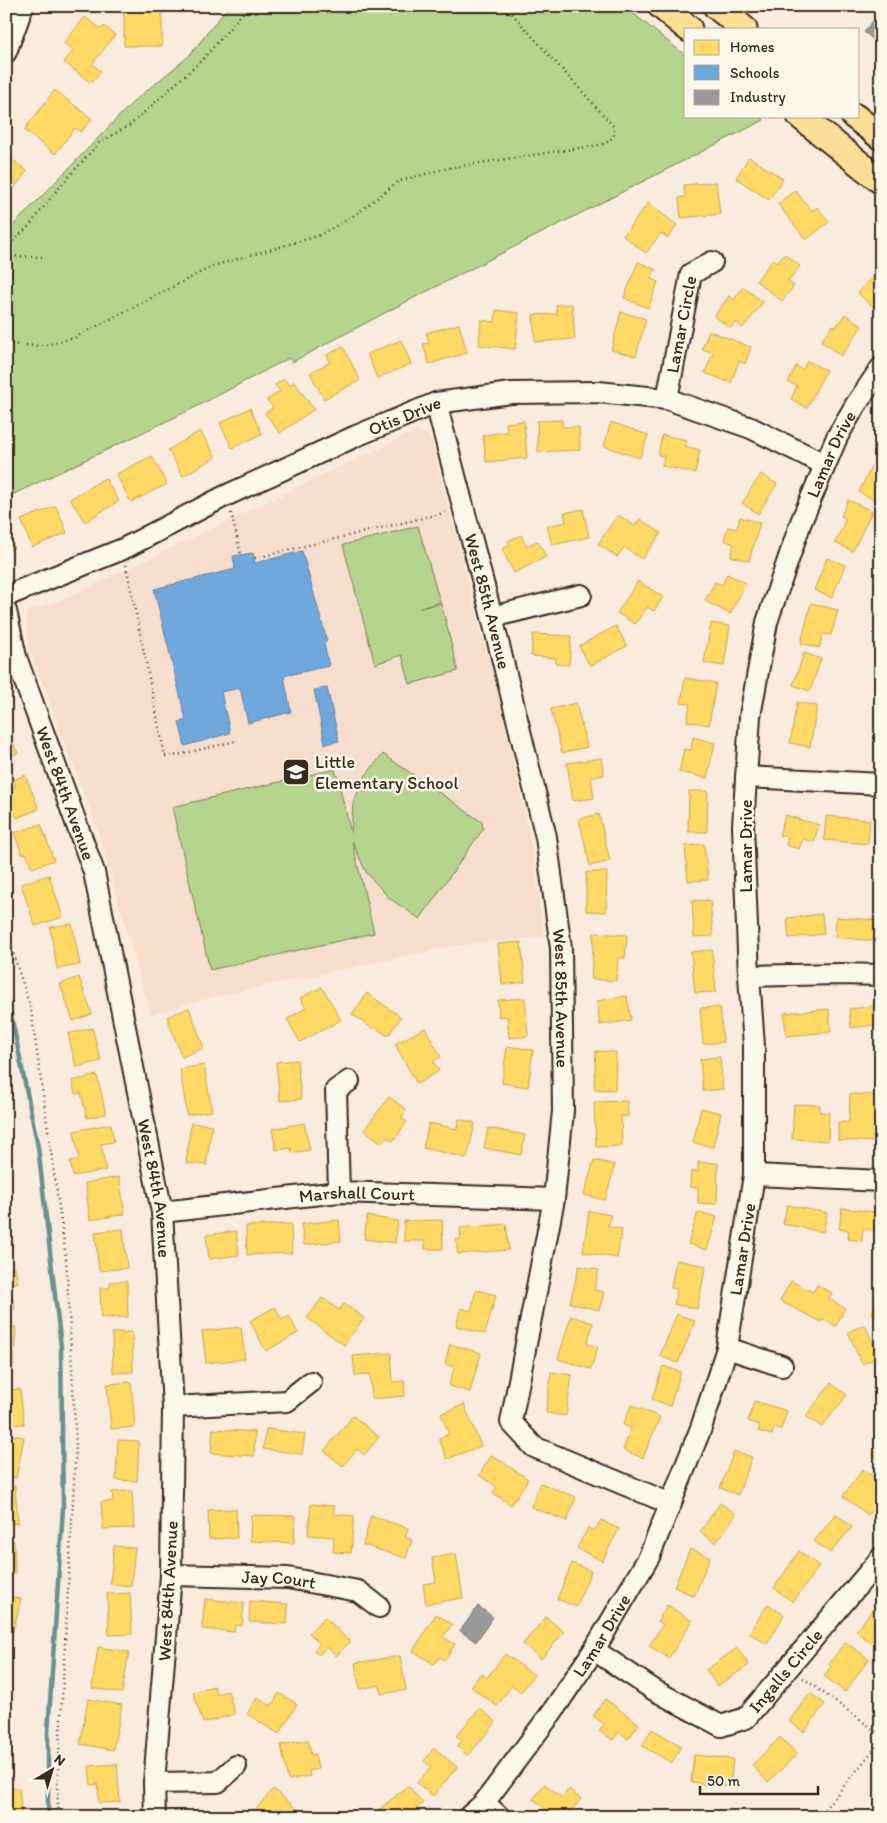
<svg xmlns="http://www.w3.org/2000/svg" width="887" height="1823" font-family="Itim,sans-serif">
	<rect width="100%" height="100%" fill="#f9ebde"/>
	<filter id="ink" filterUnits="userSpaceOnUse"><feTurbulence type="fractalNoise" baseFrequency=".02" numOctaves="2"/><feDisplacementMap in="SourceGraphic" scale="10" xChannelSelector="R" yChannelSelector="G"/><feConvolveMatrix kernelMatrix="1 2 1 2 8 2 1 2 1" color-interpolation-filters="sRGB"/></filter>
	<g filter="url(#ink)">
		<path fill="#f7ddcd" d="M418 430 430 437 503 716 531 841 544 936 452 946 213 997 151 1015 97 828 29 648 26 613 75 594Z"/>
		<g fill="#b5d58e" stroke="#788056">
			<path d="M229 6H624L686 56V116H760L764 120 398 306 292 362 289 358 192 409 14 494 6 496V233L135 100 188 57Z"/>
			<path d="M418 526 440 602 420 608 441 603 458 671 410 684 402 655 375 664 343 545Z"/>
			<path d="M383 754 482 822 483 829 420 919 389 898 366 872 352 841 374 933 210 970 172 807 335 769 351 833 353 803 366 775Z"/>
		</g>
		<g fill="#ffd966" stroke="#c4a450">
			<path d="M124 6H170V10L162 11V46H124Z"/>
			<path d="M85 17 101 29 104 26 115 35 92 64 101 71 91 83 64 62 73 51 64 43Z"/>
			<path d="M55 90 92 119 81 132 75 128 55 154 24 130Z"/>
			<path d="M6 155 27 171 6 198Z"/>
			<path d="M749 157 783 179 769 200 736 178Z"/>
			<path d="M716 182 720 214 681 218 679 198 685 197 684 185Z"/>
			<path d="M795 190 812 211 817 207 829 222 806 240 778 204Z"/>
			<path d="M648 203 677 225 668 238 661 233 646 253 623 236Z"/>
			<path d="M785 254 800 266 788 281 794 286 782 301 756 281 773 259 777 263Z"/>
			<path d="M638 262 655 269 651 279 658 282 648 308 624 298Z"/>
			<path d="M881 266V298L873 307 858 293Z"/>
			<path d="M743 287 763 302 743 328 735 322 731 328 714 316 729 296 734 300Z"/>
			<path d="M572 304 575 339 535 342 533 315 557 314 556 305Z"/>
			<path d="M496 310 519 313 515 349 479 345 481 320 495 322Z"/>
			<path d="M621 312 646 319 636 356 611 350Z"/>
			<path d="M845 314 862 326 841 356 821 341 833 325 836 327Z"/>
			<path d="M459 324 467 353 429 364 423 344 429 343 426 333Z"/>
			<path d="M709 331 751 347 745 364 739 361 731 383 705 373 713 353 702 349Z"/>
			<path d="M401 340 411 364 377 378 367 354Z"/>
			<path d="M343 347 360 380 324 399 310 373 330 362 327 355Z"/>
			<path d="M807 361 826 370 807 408 791 399 797 386 788 382 796 366 803 370Z"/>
			<path d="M284 379 289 385 294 382 314 409 280 433 265 413 273 408 267 400 280 391 275 385Z"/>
			<path d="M250 408 262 434 232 448 220 423Z"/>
			<path d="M562 420V427H579L580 450 538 452 537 421Z"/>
			<path d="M524 421 527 458 486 462 483 435 507 432 506 423Z"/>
			<path d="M611 422 648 435 640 458 604 446Z"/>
			<path d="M200 431 216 457 183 476 168 450Z"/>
			<path d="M662 435 687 440 685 446 700 450 695 473 662 466 664 456 658 455Z"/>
			<path d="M152 456 167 484 131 502 116 474Z"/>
			<path d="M875 459 881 462V495L878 502 859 492Z"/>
			<path d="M761 474 777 484 758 514 742 503Z"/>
			<path d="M105 478 119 501 85 522 70 499Z"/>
			<path d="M848 500 872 511 853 551 835 543 846 519 841 516Z"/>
			<path d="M56 506 67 533 32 547 21 520Z"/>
			<path d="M583 509 589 537 552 545 547 526 566 522 564 513Z"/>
			<path d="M618 515 635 526 640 519 661 533 642 559 624 547 617 557 598 544Z"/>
			<path d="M740 517 760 523 749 561 731 556 734 544 724 540 728 527 737 529Z"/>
			<path d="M6 518 14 548 6 550Z"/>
			<path d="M521 535 526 546 538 541 546 557 514 573 502 549 510 545 508 541Z"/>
			<path d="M827 558 845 565 832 598 814 590Z"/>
			<path d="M727 574 746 583 730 614 705 601 715 582 722 585Z"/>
			<path d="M638 581 663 597 654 611 647 607 635 624 617 613Z"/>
			<path d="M811 603 838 610 831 635 823 634 819 648 801 643Z"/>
			<path d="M711 623 730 626 724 666 704 663Z"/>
			<path d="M616 626 627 646 590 666 579 646Z"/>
			<path d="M533 634 571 636 569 665 556 664V658L531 656Z"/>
			<path d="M804 653 821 659 810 691 793 685Z"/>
			<path d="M685 678 716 683 709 725 687 721 690 704 681 703Z"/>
			<path d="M797 702 817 706 810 747 790 743Z"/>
			<path d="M576 703 587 747 562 753 551 709Z"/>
			<path d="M6 730 18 753 7 758 13 769 6 773Z"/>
			<path d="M693 737 715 743 707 778 679 772 684 749 691 750Z"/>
			<path d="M601 758 604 775 591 777 594 798 573 801 567 763Z"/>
			<path d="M25 775 39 809 17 818 14 811 6 814V801L8 800 6 789 16 786 13 780Z"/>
			<path d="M689 791H708L707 832H688Z"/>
			<path d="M599 814 610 861 590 866 579 819Z"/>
			<path d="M785 815 819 825 814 842 803 839 799 849 786 845 788 838 779 835Z"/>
			<path d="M826 816 870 820 868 844 824 840Z"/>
			<path d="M41 824 54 860 32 868 26 853 22 854 14 833Z"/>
			<path d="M704 844 708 880 688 881 685 846Z"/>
			<path d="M586 872H607L606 912 586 911Z"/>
			<path d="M49 875 63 917 35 926 21 884Z"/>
			<path d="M710 900 713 936 694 937 692 901Z"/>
			<path d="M822 914 824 934 789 938 787 918Z"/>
			<path d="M836 917 877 920 875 941 835 937Z"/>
			<path d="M72 924 80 965 57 969 50 927Z"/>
			<path d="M594 933 627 935 625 958H618L616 981 591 979Z"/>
			<path d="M521 942 525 982 502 985 498 944Z"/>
			<path d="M712 950 716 992 695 993 691 952Z"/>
			<path d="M79 977 92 1014 73 1021 60 984Z"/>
			<path d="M322 987 341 1020 300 1042 287 1019 306 1008 300 998Z"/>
			<path d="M367 993 401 1017 388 1036 375 1027 373 1029 352 1014Z"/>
			<path d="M627 996 631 1020 600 1025 597 1001Z"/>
			<path d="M525 998 528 1036 509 1038 507 1016 499 1017 498 1000Z"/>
			<path d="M881 1005V1024L851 1028 849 1009Z"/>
			<path d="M720 1007 723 1042 703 1044 700 1008Z"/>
			<path d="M189 1008 204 1048 182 1057 167 1017Z"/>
			<path d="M829 1009 831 1032 786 1036 784 1013Z"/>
			<path d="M92 1028 101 1061 76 1067 68 1034Z"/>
			<path d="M425 1028 441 1057 433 1061 439 1071 417 1084 395 1044Z"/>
			<path d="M507 1046 533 1050 528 1087 502 1083Z"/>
			<path d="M596 1051 616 1052 615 1090 594 1089Z"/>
			<path d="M720 1057 723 1089 703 1091 700 1059Z"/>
			<path d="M297 1060 301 1099 280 1101 276 1062Z"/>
			<path d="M204 1065 212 1111 187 1115 180 1069Z"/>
			<path d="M97 1075 106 1114 87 1118 81 1093 75 1094 72 1081Z"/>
			<path d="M850 1094 878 1095 877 1142 838 1140V1122H849Z"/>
			<path d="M389 1097 407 1110 401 1118 407 1122 393 1141 387 1137 382 1143 364 1130Z"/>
			<path d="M627 1101 628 1116H621L622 1146 596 1147 594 1102Z"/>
			<path d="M794 1104 820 1105V1112L829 1113 828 1141 792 1139Z"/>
			<path d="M701 1108 721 1113 713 1147 693 1143Z"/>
			<path d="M459 1119 475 1123 467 1158 423 1148 429 1123 457 1129Z"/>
			<path d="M191 1123 212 1125 206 1165 186 1163Z"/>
			<path d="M304 1123 310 1150 292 1153 291 1148 276 1150 272 1129Z"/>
			<path d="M111 1124 114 1142 101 1144 106 1170 73 1176 70 1161 79 1159 74 1131Z"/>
			<path d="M488 1128 525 1135 521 1155 484 1148Z"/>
			<path d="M594 1160 615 1165 605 1200 584 1195Z"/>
			<path d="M698 1162 718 1163 717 1204 698 1203V1188L690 1187 691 1171 698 1172Z"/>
			<path d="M119 1177 125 1214 90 1220 85 1183Z"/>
			<path d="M787 1205 827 1213 823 1232 783 1224Z"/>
			<path d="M842 1208 876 1212 874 1230 863 1229 862 1241 848 1239 849 1230 839 1229Z"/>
			<path d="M589 1211 611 1215 608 1227 622 1229 617 1258 583 1252Z"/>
			<path d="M698 1212 717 1217 707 1250 688 1244Z"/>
			<path d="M367 1216 398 1221 395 1243 364 1239Z"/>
			<path d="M339 1220 341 1241 304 1245 301 1224Z"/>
			<path d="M442 1220 443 1249H425V1241H404V1221Z"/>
			<path d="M291 1224 292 1253 247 1255 246 1226Z"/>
			<path d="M506 1224 509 1250 458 1254 456 1240 461 1239 460 1228Z"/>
			<path d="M123 1229 127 1268 99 1271 95 1232Z"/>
			<path d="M236 1231 239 1255 209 1259 206 1235Z"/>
			<path d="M676 1260 706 1266 697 1309 674 1304 677 1289 671 1288Z"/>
			<path d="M579 1266 599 1270 594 1290 604 1292 599 1310 570 1303Z"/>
			<path d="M15 1267 18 1282 10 1284 15 1309 6 1311V1269Z"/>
			<path d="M127 1281 128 1317 101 1318 100 1288H110V1282Z"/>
			<path d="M791 1281 813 1292 817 1285 832 1293 829 1299 845 1308 836 1326 822 1319 821 1322 780 1301Z"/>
			<path d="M476 1290 496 1295 485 1334 456 1326 461 1308 471 1311Z"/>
			<path d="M881 1292V1317L872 1313Z"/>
			<path d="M322 1298 339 1310 344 1304 364 1318 344 1345 307 1318Z"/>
			<path d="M275 1307 282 1320 289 1316 298 1333 266 1351 250 1321Z"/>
			<path d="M677 1314 695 1321 678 1363 660 1356Z"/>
			<path d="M571 1316 593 1323 587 1344 598 1347 591 1369 558 1359Z"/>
			<path d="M865 1325 879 1357 862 1364 848 1332Z"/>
			<path d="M6 1326 16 1327 13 1367 6 1366Z"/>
			<path d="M241 1327 245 1359 206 1363 202 1331Z"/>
			<path d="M132 1332 133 1372 113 1373 112 1333Z"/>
			<path d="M450 1344 481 1353 470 1392 449 1386 454 1367 445 1364Z"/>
			<path d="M391 1353 393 1382 404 1381 405 1396 372 1399 370 1374 355 1375 353 1356Z"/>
			<path d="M663 1366 681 1372 670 1406 652 1399Z"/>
			<path d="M551 1372 572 1375 566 1416 546 1413Z"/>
			<path d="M131 1382 135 1427 111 1429 107 1384Z"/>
			<path d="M831 1383 847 1395 822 1427 806 1416Z"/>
			<path d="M20 1389 24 1424 6 1425V1390Z"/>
			<path d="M754 1401 787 1411 781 1429 774 1427 772 1435 758 1431 760 1425 748 1421Z"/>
			<path d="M464 1404 481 1446 447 1459 439 1438 449 1434 441 1414Z"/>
			<path d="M631 1405 660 1417 643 1458 623 1450 631 1428 623 1425Z"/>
			<path d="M353 1416 379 1437 364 1455 357 1449 343 1466 324 1451Z"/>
			<path d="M213 1429 255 1432 254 1456 211 1453Z"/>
			<path d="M266 1429 305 1434 302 1454 263 1449Z"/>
			<path d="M6 1434 24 1437 16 1478 6 1476Z"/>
			<path d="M118 1440 139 1441 137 1481 116 1480Z"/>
			<path d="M881 1446V1463L873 1455Z"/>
			<path d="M734 1451 752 1457 738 1495 720 1488Z"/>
			<path d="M492 1455 528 1479 511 1505 493 1493 497 1487 479 1475Z"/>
			<path d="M863 1469 881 1482 879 1490 881 1491V1498L868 1515 843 1496Z"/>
			<path d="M540 1483 576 1497 567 1521 531 1507Z"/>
			<path d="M6 1486H15L18 1523 6 1524Z"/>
			<path d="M132 1491 134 1528 103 1529 101 1502 113 1501 112 1492Z"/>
			<path d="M720 1503 736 1514 716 1543 700 1532Z"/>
			<path d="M311 1504 334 1506V1514L354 1516 351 1553 333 1552 334 1537 308 1535Z"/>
			<path d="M236 1509 237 1538 209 1539 208 1510Z"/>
			<path d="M836 1514 852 1527 830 1553 814 1541Z"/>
			<path d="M251 1515 295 1516 294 1543 250 1541Z"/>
			<path d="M371 1516 408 1528 405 1537 412 1540 406 1558 363 1545Z"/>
			<path d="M601 1520 619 1529 602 1561 577 1548 588 1528 594 1531Z"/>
			<path d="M6 1541H14L15 1574H7L6 1582Z"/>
			<path d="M114 1546 135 1548 131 1586 110 1584Z"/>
			<path d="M690 1549 710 1557 694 1596 674 1587Z"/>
			<path d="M799 1551 819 1566 793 1602 774 1588Z"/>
			<path d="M456 1554 463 1598 426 1604 423 1584 436 1582 432 1558Z"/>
			<path d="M572 1563 591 1571 576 1607 557 1599Z"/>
			<path d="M130 1593 132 1634 109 1635 107 1594Z"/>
			<path d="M6 1595 21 1599 10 1643 6 1642Z"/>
			<path d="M205 1599 244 1603 242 1626 235 1625 234 1632 202 1629Z"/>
			<path d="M250 1601 288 1604 287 1624 249 1622Z"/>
			<path d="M768 1604 784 1615 767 1644 749 1633Z"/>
			<path d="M877 1604 881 1607V1631L871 1643 856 1631Z"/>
			<path d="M667 1605 692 1621 669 1658 649 1646 663 1624 658 1621Z"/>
			<path d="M436 1614 452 1624 443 1637 455 1644 445 1660 439 1657 434 1664 413 1651Z"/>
			<path d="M325 1617 350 1642 336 1656 327 1647 319 1655 314 1650 320 1644 309 1633Z"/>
			<path d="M546 1617 564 1632 541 1659 523 1644Z"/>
			<path d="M845 1642 869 1659 845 1692 824 1676 831 1666 829 1664Z"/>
			<path d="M98 1647 129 1652 122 1693 92 1688Z"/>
			<path d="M737 1648 749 1665 717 1686 706 1670Z"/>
			<path d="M505 1654 534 1675 521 1692 512 1685 497 1706 471 1687 481 1673 487 1678Z"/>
			<path d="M400 1656 406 1690 381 1694 380 1685 360 1689 355 1663Z"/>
			<path d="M214 1686 216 1694 228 1691 235 1714 203 1723 193 1692Z"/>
			<path d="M279 1693 297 1704 279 1734 247 1714 257 1698 271 1706Z"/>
			<path d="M810 1693 825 1704 804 1732 789 1721Z"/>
			<path d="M88 1699 122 1705 113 1750 80 1744Z"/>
			<path d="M605 1699 639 1724 628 1739 619 1732 613 1740 599 1731 604 1724 593 1716Z"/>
			<path d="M480 1708 496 1722 468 1756 457 1746 462 1741 456 1736Z"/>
			<path d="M652 1729 681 1746 672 1763 642 1746Z"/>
			<path d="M780 1737 797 1754 768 1782 752 1765Z"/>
			<path d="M308 1740 311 1755 315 1754 318 1769 309 1771 310 1776 288 1780 281 1745Z"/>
			<path d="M434 1748 457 1767 433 1796 417 1783 431 1767 424 1761Z"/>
			<path d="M694 1755 733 1759 730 1787 691 1782Z"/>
			<path d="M117 1764 120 1802 99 1803 98 1784 91 1785 89 1766Z"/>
			<path d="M545 1784 562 1798 569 1789 581 1799 566 1817H555L533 1799Z"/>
			<path d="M408 1786 423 1803 406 1817H380L376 1812Z"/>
			<path d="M6 1788H19L22 1817H6Z"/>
			<path d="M273 1789 300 1812 296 1817H249Z"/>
		</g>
		<g fill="#6fa8dc" stroke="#5f82a3">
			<path d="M302 551 327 641 324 644 329 666 284 676 291 712 248 723 240 688 221 692 230 733 185 746 179 722 186 720 154 589 235 569 233 556 253 553 255 563Z"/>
			<path d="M327 688 339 741 325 744 314 690Z"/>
		</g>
		<g fill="#999" stroke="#7d7874">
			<path d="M881 11V46L864 32Z"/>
			<path d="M478 1606 493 1617 476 1642 460 1631Z"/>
		</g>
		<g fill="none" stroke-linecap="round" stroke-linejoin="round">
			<g stroke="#689292" stroke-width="4.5">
				<path d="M6 473H9"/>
				<path d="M6 990 38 1147 61 1347 63 1508 48 1732V1817"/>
			</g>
			<g stroke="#3b2a1e" stroke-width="24">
				<g id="minor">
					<path d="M6 52 23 6"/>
					<path id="s1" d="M667 399 691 274 712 262"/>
					<path id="s2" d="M436 403 492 617 546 837 561 948 563 1111 554 1199 511 1422 534 1447 671 1504"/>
					<path id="s3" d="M6 596 123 549 223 497 356 436 436 403 511 393 598 392 667 399 751 428 824 464"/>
					<path id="s4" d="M6 611 16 657 94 872 162 1212 173 1407 171 1575 154 1783 155 1817"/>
					<path d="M492 617 581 595"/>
					<path d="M746 777 881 784"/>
					<path d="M749 976 839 974 881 975"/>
					<path d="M754 1175 881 1181"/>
					<path d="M339 1192 336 1090 349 1081"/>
					<path id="s5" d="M162 1212 339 1192 554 1199"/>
					<path d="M727 1348 782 1366"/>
					<path d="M173 1407 287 1401 311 1382"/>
					<path id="s6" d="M171 1575 288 1578 358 1591 379 1607"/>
					<path id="s7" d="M594 1650 654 1690 721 1726 746 1718 881 1558"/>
					<path d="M154 1783 218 1782 236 1766"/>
					<path d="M484 1803 500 1817"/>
					<path id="s8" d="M468 1817 484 1803 550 1715 594 1650 649 1557 701 1428 727 1348 754 1175V1046L749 976 743 826 750 716 767 622 801 522 837 437 855 406 881 368"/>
				</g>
			</g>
			<g stroke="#3b2a1e" stroke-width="29">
				<g id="major">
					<path d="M661 6 689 29"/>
					<path d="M716 6 744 29"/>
					<path d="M800 116 881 181"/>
					<path d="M854 116 881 137"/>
				</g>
			</g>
			<g stroke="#3b2a1e" stroke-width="2.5" stroke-dasharray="1 4" stroke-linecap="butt">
				<path d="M6 248 29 226 57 190 99 143 130 125 203 59 249 6"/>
				<path d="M6 256 45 257"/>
				<path d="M6 344 42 346 74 338 213 266 318 236 355 215 399 181 448 168 605 144 614 136V127L505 6"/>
				<path d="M231 513 241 554"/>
				<path d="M255 558 448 512"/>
				<path d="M126 565 165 756 178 755 236 741"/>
				<path d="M6 930 31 1010 66 1257 76 1445 57 1789 59 1817"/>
				<path d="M803 1678 881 1735"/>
				<path d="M818 1817 881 1741"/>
			</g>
			<use href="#minor" stroke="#fbf7ec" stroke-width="20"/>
			<use href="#major" stroke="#fcde96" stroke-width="25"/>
		</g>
	</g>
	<defs>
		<g id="school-square" transform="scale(1.4375)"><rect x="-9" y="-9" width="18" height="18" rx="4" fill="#3b2a1e" stroke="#fbf7ec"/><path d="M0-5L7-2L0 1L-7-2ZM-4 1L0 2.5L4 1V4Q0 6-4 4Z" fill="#fff"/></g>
	</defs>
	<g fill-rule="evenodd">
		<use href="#school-square" x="296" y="772"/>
	</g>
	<g text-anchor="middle" stroke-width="5" stroke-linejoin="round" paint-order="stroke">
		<g font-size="18" fill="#3b2a1e" stroke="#fbf7ec">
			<text dy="6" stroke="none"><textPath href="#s1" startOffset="76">Lamar Circle</textPath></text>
			<text dy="6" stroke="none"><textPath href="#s3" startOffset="438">Otis Drive</textPath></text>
			<text dy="6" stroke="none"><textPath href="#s8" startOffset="1451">Lamar Drive</textPath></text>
			<text dy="6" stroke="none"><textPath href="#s2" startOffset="205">West 85th Avenue</textPath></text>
			<text dy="6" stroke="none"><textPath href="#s4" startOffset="192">West 84th Avenue</textPath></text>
			<text transform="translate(746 846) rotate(-90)" y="6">Lamar Drive</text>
			<text dy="6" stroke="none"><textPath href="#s2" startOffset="610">West 85th Avenue</textPath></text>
			<text dy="6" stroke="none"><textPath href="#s4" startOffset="598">West 84th Avenue</textPath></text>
			<text dy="6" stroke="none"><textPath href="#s5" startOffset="196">Marshall Court</textPath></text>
			<text dy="6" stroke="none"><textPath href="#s8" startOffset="641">Lamar Drive</textPath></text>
			<text dy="6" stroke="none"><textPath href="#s6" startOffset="108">Jay Court</textPath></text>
			<text transform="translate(168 1591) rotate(-87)" y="6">West 84th Avenue</text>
			<text dy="6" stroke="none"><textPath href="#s8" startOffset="226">Lamar Drive</textPath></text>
			<text dy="6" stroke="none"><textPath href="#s7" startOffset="236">Ingalls Circle</textPath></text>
		</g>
		<g font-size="18" fill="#3b2a1e" stroke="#fbf7ec" text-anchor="start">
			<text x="315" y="768">Little<tspan x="315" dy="21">Elementary School</tspan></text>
		</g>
	</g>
	<rect width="887" height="1823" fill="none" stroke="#fbf7ec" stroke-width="25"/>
	<rect x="12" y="12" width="862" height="1798" fill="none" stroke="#3b2a1e" stroke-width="2" filter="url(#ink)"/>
	<rect x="684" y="28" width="175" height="90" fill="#fbf7ec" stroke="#aea59a"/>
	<rect x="694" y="40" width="25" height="15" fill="#ffd966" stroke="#aea59a"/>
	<text x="730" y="52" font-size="15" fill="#3b2a1e">Homes</text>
	<rect x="694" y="65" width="25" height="15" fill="#6fa8dc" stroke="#aea59a"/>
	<text x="730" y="78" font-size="15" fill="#3b2a1e">Schools</text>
	<rect x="694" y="90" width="25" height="15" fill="#999999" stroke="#aea59a"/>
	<text x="730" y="102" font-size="15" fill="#3b2a1e">Industry</text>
	<g transform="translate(52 1770) rotate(38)" stroke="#fbf7ec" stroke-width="4" paint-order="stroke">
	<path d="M0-4L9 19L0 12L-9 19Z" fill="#3b2a1e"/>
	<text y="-8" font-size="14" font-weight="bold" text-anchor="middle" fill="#3b2a1e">N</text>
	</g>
	<path d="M700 1786v8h118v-8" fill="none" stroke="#3b2a1e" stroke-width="2.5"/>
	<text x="707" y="1786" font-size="15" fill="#3b2a1e" stroke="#fbf7ec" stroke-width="4" paint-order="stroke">50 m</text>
</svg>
